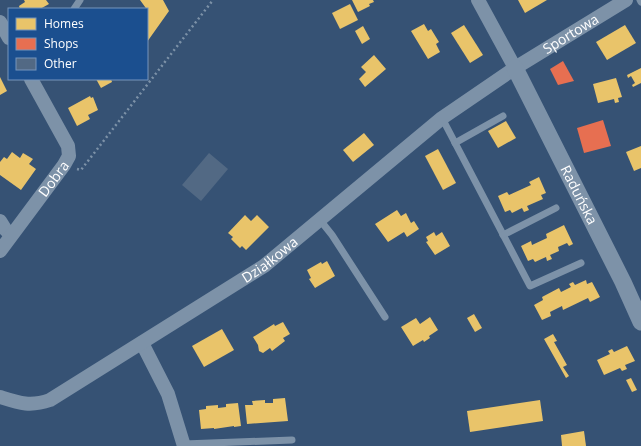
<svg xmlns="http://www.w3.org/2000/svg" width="641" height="446" font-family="'Open Sans',sans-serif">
	<rect width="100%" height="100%" fill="#365274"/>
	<g fill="#e9c46a">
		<path d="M24 0H46L49 4 40 9H20L19 6 25 2Z"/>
		<path d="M140 0H163L169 11 147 42 148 11Z"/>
		<path d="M352 0H373L374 2 369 4 370 6 358 12Z"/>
		<path d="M518 0H547L525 13Z"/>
		<path d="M350 4 358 20 340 29 332 13Z"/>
		<path d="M424 24 428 31 431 29 439 42 436 44 440 52 428 59 411 31Z"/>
		<path d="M464 25 483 55 470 63 451 33Z"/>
		<path d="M625 25 636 43 607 60 596 42Z"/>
		<path d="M363 26 370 39 362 44 355 31Z"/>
		<path d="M374 55 386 69 365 87 359 79 366 72 361 67Z"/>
		<path d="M641 68V83L633 87 632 85 635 83 631 76 628 78 627 75Z"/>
		<path d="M0 77 7 91 0 95Z"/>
		<path d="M616 78 622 97 618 98 619 102 615 103 614 99 598 103 593 84Z"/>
		<path d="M96 79H111L112 82 101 88Z"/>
		<path d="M90 96 91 98 93 97 98 110 88 115 90 119 77 126 68 108Z"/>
		<path d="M506 121 516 138 498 148 488 131Z"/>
		<path d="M364 133 374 145 353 162 343 150Z"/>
		<path d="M641 146V168L634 171 626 152Z"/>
		<path d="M438 149 456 183 443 190 425 156Z"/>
		<path d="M12 152 20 158 23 153 33 159 29 164 36 169 21 190 0 175V162L4 157 7 159Z"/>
		<path d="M539 177 546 193 541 195 543 199 527 206 529 210 524 212 522 208 512 213 510 210 505 212 498 196 507 192 509 195 531 185 529 182Z"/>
		<path d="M397 210 401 216 406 213 411 223 414 221 419 229 407 237 404 232 388 242 375 224Z"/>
		<path d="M245 215 251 221 257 215 269 227 246 250 242 246 240 248 231 239 233 237 228 233Z"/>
		<path d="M564 225 573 244 569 246 567 243 558 247 559 251 550 255 552 259 547 261 546 257 535 262 533 259 528 261 521 246 531 241 532 245 547 238 546 234Z"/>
		<path d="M434 232 436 236 442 232 450 246 435 255 426 242 428 241 426 237Z"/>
		<path d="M327 261 335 276 315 288 309 279 311 278 307 270 321 262 322 264Z"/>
		<path d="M586 280 587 284 592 282 600 297 590 302 588 298 563 310 562 306 550 312 551 316 542 320 534 305 543 300 542 297 559 288 561 292 571 287 569 284 573 282 575 285Z"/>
		<path d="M474 314 482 328 475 332 467 318Z"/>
		<path d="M430 317 438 330 429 336 430 338 424 342 423 340 413 346 401 327 416 318 420 324Z"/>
		<path d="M283 322 290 334 283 338 285 341 272 351 270 348 263 353 259 351 258 345 253 337 274 324 275 326Z"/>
		<path d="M222 329 234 350 204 367 192 346Z"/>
		<path d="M553 334 557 341 554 342 567 365 563 367 569 376 566 378 544 339Z"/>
		<path d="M627 346 635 361 625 365 627 369 622 371 620 368 604 375 597 360 610 354 608 351 612 349 614 352Z"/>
		<path d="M631 378 637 390 632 392 626 380Z"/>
		<path d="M285 398 288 421 247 424 245 405H253L252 401 265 400V403H273V399Z"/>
		<path d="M540 400 543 421 470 432 467 411Z"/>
		<path d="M238 403 241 426 234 427V426L214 429V428L201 429 199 410 206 409V406L218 405V408L226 407V404Z"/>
		<path d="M584 431 586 446H562L561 435Z"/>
	</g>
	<g fill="#e76f51">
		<path d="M563 61 574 81 558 85 550 69Z"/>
		<path d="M603 120 611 146 584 153 577 128Z"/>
	</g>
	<path fill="#526984" d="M209 153 228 169 201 201 182 185Z"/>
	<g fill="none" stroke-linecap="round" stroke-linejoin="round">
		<path stroke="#7d92a8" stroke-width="2.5" stroke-dasharray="2 3" stroke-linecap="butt" d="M77 169 81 170 213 0"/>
		<g stroke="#7d92a8" stroke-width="7">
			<path d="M640 0 641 2"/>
			<path d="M74 9 80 0"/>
			<path d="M442 118 530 286 581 263"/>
			<path d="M455 143 503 116"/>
			<path d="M320 220 332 235 385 317"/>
			<path d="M503 235 556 208"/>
			<path d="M184 444 292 440"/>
		</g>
		<g stroke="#7d92a8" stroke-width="14">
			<path d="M478 0 515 68"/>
			<path d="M0 22 9 38"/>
			<path d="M0 221 5 229 11 235"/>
			<path id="s1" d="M0 251 64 165 69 156 68 146 31 79"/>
			<path d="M142 343 168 394 184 446"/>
			<path id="s2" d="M0 397C19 403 30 407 50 400L264 266 442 118 515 68 626 0"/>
		</g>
		<path stroke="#7d92a8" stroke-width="17" id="s3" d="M515 68 623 282 641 322"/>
	</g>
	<g text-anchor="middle" stroke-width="4" stroke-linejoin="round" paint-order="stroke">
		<g font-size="14" fill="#fff" stroke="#1b4f8f">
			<text dy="5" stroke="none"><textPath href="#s2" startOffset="689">Sportowa</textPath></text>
			<text dy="5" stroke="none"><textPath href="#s1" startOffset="90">Dobra</textPath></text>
			<text dy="5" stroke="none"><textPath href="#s3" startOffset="142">Raduńska</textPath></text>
			<text dy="5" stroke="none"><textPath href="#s2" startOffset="312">Działkowa</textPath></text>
		</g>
	</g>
	<rect x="8" y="8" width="140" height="72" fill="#1b4f8f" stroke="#7695bc"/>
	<rect x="16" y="18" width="20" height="12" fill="#e9c46a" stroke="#7695bc"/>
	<text x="44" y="28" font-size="12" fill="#ffffff">Homes</text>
	<rect x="16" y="38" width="20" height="12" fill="#e76f51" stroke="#7695bc"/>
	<text x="44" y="48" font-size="12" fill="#ffffff">Shops</text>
	<rect x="16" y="58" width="20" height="12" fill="#526984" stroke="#7695bc"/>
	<text x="44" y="68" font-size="12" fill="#ffffff">Other</text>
</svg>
